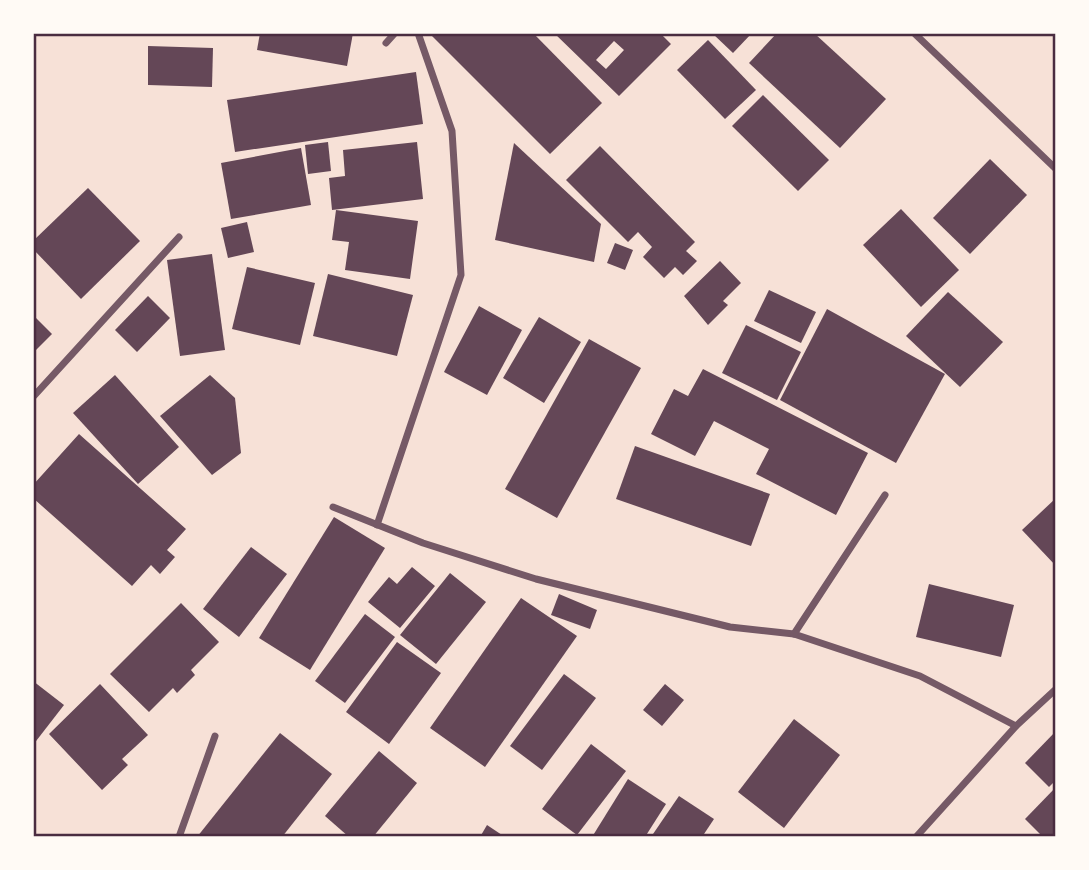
<svg xmlns="http://www.w3.org/2000/svg" width="1089" height="870" font-family="'Golos Text',sans-serif">
	<rect width="100%" height="100%" fill="#f7e1d7"/>
	<g fill="#644757" fill-rule="evenodd">
		<path d="M260 33H353L347 66 257 50Z"/>
		<path d="M435 33H533L602 103 550 154 432 36Z"/>
		<path d="M554 33H660L671 44 619 96ZM614 41 624 50 606 69 596 60Z"/>
		<path d="M712 33H752L733 53Z"/>
		<path d="M777 33H814L886 99 840 148 749 63Z"/>
		<path d="M708 40 756 90 725 119 677 70Z"/>
		<path d="M148 46 213 48 212 87 148 85Z"/>
		<path d="M416 72 423 124 235 152 227 100Z"/>
		<path d="M763 95 829 160 798 191 732 126Z"/>
		<path d="M328 142 331 171 308 174 305 145Z"/>
		<path d="M417 142 423 199 332 210 329 178 345 176 343 150Z"/>
		<path d="M514 143 601 224 594 262 495 240Z"/>
		<path d="M600 146 695 242 686 251 697 261 683 275 675 267 664 278 643 257 652 247 638 232 628 242 566 180Z"/>
		<path d="M301 148 311 205 231 219 221 163Z"/>
		<path d="M990 159 1027 195 970 254 933 218Z"/>
		<path d="M88 188 140 241 81 299 33 249V241Z"/>
		<path d="M901 209 959 270 921 307 863 245Z"/>
		<path d="M336 210 418 221 410 279 345 270 349 242 332 240Z"/>
		<path d="M247 222 254 252 228 258 221 228Z"/>
		<path d="M615 243 633 250 625 270 607 263Z"/>
		<path d="M212 254 225 350 180 356 167 260Z"/>
		<path d="M720 261 741 283 723 301 728 305 708 325 684 296Z"/>
		<path d="M247 267 315 283 300 345 232 329Z"/>
		<path d="M328 274 413 295 397 356 313 336Z"/>
		<path d="M769 290 816 312 801 343 754 321Z"/>
		<path d="M948 292 1003 342 960 387 906 336Z"/>
		<path d="M148 296 170 318 137 352 115 330Z"/>
		<path d="M479 306 522 330 487 395 444 372Z"/>
		<path d="M827 309 945 374 896 463 780 400Z"/>
		<path d="M33 315 52 334 33 353Z"/>
		<path d="M539 317 581 342 544 403 503 378Z"/>
		<path d="M746 325 801 352 777 400 722 373Z"/>
		<path d="M589 339 641 368 557 518 505 489Z"/>
		<path d="M703 369 868 453 836 515 756 474 769 449 714 421 695 456 651 434 674 389 688 396Z"/>
		<path d="M115 375 179 447 138 484 73 413Z"/>
		<path d="M210 375 235 398 241 453 212 475 160 416Z"/>
		<path d="M79 434 186 529 167 550 175 557 160 574 151 565 132 586 33 498V485Z"/>
		<path d="M635 446 770 494 751 546 616 499Z"/>
		<path d="M1056 498V566L1022 530Z"/>
		<path d="M334 517 385 548 310 670 259 638Z"/>
		<path d="M251 547 287 574 239 637 203 609Z"/>
		<path d="M412 567 435 586 400 628 368 602 389 577 397 584Z"/>
		<path d="M450 573 486 602 436 664 400 635Z"/>
		<path d="M929 584 1014 605 1001 657 916 637Z"/>
		<path d="M559 594 597 610 590 629 551 615Z"/>
		<path d="M521 598 577 636 485 767 430 728Z"/>
		<path d="M181 603 219 642 191 670 195 675 177 693 173 688 149 712 110 674Z"/>
		<path d="M365 614 395 637 345 703 315 681Z"/>
		<path d="M397 642 441 673 389 744 346 712Z"/>
		<path d="M564 674 596 698 542 770 510 746Z"/>
		<path d="M33 681 64 705 33 745Z"/>
		<path d="M100 684 148 735 122 759 128 765 102 790 49 734Z"/>
		<path d="M665 684 684 700 662 726 643 710Z"/>
		<path d="M794 719 840 755 784 828 738 792Z"/>
		<path d="M1056 731V780L1049 787 1025 763Z"/>
		<path d="M280 733 332 774 282 837H197Z"/>
		<path d="M591 744 626 771 577 835 542 809Z"/>
		<path d="M379 751 417 783 373 837H349L325 816Z"/>
		<path d="M628 779 666 804 645 837H592Z"/>
		<path d="M1056 787V837H1043L1025 819Z"/>
		<path d="M679 796 714 819 702 837H658L653 834Z"/>
		<path d="M487 825 505 837H480Z"/>
	</g>
	<g fill="none" stroke-linecap="round" stroke-linejoin="round">
		<g stroke="#755966" stroke-width="7">
			<path d="M914 33 1056 169"/>
			<path d="M386 43 395 33"/>
			<path d="M33 397 179 237"/>
			<path d="M333 507 423 543 536 579 730 627 794 634 920 676 1016 726"/>
			<path d="M377 525 461 275 452 131 418 33"/>
			<path d="M794 634 885 495"/>
			<path d="M179 837 215 736"/>
			<path d="M916 837 1016 726 1056 689"/>
		</g>
	</g>
	<rect width="1089" height="870" fill="none" stroke="#fffaf5" stroke-width="70"/>
	<rect x="35" y="35" width="1019" height="800" fill="none" stroke="#4a2c40" stroke-width="2.5"/>
</svg>
